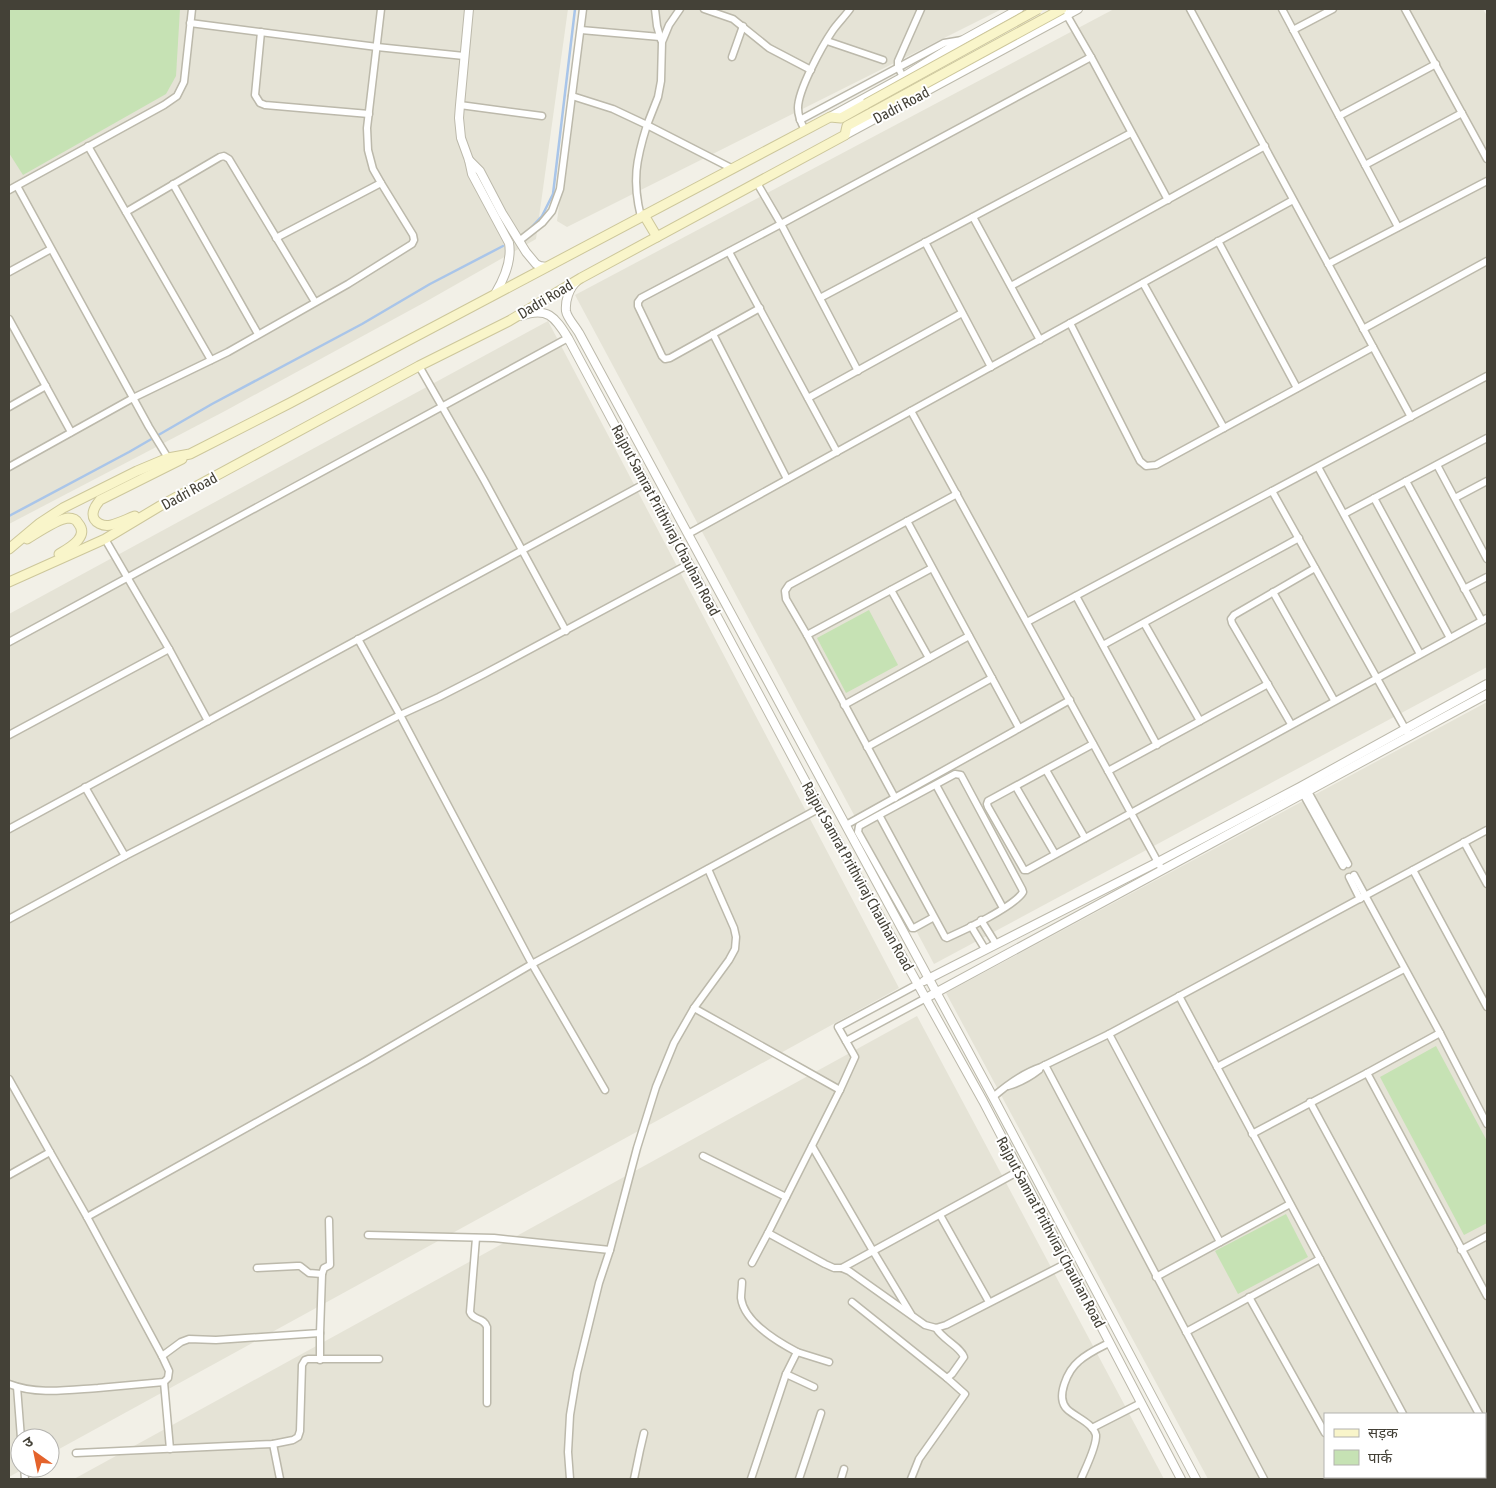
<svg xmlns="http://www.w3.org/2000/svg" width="1496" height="1488" viewBox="0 0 1496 1488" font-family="'Asap Condensed','Noto Sans Devanagari',sans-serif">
	<rect width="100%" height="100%" fill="#f2f0e7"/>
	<!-- residential -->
	<g fill="#e5e3d6" fill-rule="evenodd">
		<path d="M9 9H568L536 239 427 301 225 411 9 524Z"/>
		<path d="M585 9H1002L567 227 557 221Z"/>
		<path d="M1114 9H1483L1487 16V667L934 964 575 295Z"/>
		<path d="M548 321 899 988 50 1454V1438H20V1468H25L9 1477V614Z"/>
		<path d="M1487 702V1479H1208L946 993ZM1325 1414H1485V1477H1325Z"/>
		<path d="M917 1016 1164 1479H74Z"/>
	</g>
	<!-- green -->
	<g fill="#c6e2b4">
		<path d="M9 9H180L176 76 166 94 23 175 9 153Z"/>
		<path d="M869 610 898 665 846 693 817 638Z"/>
		<path d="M1436 1046 1487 1141V1223L1464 1235 1380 1077Z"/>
		<path d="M1286 1214 1308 1257 1238 1294 1215 1251Z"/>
	</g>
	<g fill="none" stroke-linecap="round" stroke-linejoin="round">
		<!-- stream -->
		<g stroke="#a9c5e9" stroke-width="2.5">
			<path d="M529 230 542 216 553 194 575 9"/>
			<path d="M9 516 129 452 212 404 362 324 430 284 503 246"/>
		</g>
		<!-- minor casing -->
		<g stroke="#bcb9ab" stroke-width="9">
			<g id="minor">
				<path d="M655 9 657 26 661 40"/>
				<path d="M680 9 669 25 662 42 661 81 658 97 647 125 733 169"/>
				<path d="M704 9 733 19 769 48 811 70"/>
				<path d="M1190 9 1411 417"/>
				<path d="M1282 9 1398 227"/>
				<path d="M1405 9 1487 159"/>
				<path d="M1065 12 1091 57 1168 200"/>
				<path d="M190 23 377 47 464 56"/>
				<path d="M581 30 660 37"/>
				<path d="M1293 30 1333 9"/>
				<path d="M261 32 255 95 260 103 265 105 369 114"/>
				<path d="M827 41 883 60"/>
				<path d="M732 57 743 26"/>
				<path d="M903 77 898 67V61L921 9"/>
				<path d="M572 96 613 109 647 125C636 160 632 181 641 217"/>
				<path d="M460 105 542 116"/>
				<path d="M1339 116 1436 64"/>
				<path d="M800 120 944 43 962 40"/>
				<path d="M805 130C801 123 798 116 798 108 798 90 822 46 833 30 838 23 845 16 850 9"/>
				<path d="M88 146 211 360"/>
				<path d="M1365 165 1462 113"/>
				<path d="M757 183 781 224 858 371"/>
				<path d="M173 184 258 334"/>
				<path d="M17 186 149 427 168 458"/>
				<path d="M9 190 164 105 177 96 184 82 192 9"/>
				<path d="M126 212 220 157 224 156 229 159 315 302"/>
				<path d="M973 217 1040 340"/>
				<path d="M276 238 381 183"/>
				<path d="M519 241 542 223 552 211 560 189 583 9"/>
				<path d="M1218 241 1297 388"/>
				<path d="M925 242 991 367"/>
				<path d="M729 252 837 452"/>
				<path d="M1328 264 1487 181"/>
				<path d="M9 272 51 249"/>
				<path d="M1143 283 1224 428"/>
				<path d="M1011 286 1265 146"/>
				<path d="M820 298 1131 133"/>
				<path d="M760 308 670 358 665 359 662 356 638 306V302L641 298 781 224 1091 57"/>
				<path d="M9 319 71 432"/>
				<path d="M1070 323 1140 461 1146 466 1156 465 1373 347"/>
				<path d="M1363 329 1487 261"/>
				<path d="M713 334 787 479"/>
				<path d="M419 366 484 480 566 631"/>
				<path d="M808 398 962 313"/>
				<path d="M9 407 46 386"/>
				<path d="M911 411 1160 866"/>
				<path d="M1437 465 1487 559"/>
				<path d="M9 467 133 398 228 352 348 284 412 244 414 240 413 235 381 183 373 169 368 150 367 128 381 9"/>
				<path d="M1318 467 1420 654"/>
				<path d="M1406 481 1482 621"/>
				<path d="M1272 491 1407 732"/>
				<path d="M1374 498 1450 638"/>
				<path d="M1455 498 1487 481"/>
				<path d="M1344 514 1487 438"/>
				<path d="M907 521 1019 728"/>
				<path d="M688 534 1293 200"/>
				<path d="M105 539 169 649 208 721"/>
				<path d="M1464 589 1487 577"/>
				<path d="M891 590 929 658"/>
				<path d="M1273 592 1334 700"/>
				<path d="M1076 596 1157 745"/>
				<path d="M1027 622 1487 376"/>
				<path d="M1144 623 1200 721"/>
				<path d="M807 635 932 568"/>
				<path d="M358 639 400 715 532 964 605 1090"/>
				<path d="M9 642 568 338"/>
				<path d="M1103 645 1299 538"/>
				<path d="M844 705 969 636"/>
				<path d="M1291 724 1232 623 1231 619 1234 615 1315 568"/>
				<path d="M9 735 169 649"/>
				<path d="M1093 744 988 801 987 804 988 807 1024 870H1027L1487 618"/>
				<path d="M867 747 992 678"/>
				<path d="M1046 770 1085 838"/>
				<path d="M1108 771 1268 684"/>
				<path d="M936 785 1003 908"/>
				<path d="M85 787 125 856"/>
				<path d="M1016 787 1055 854"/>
				<path d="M1306 788 1348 864"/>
				<path d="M1301 790 1343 866"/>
				<path d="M895 798 807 635 786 599 785 591 789 585 957 494"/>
				<path d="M879 815 955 774 961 775 1022 889 1023 892C1015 906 963 931 947 938L945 937 879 815 859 826 858 832 912 928H914L934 917"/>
				<path d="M846 825 1070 700"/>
				<path d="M9 829 646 483"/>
				<path d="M1464 842 1487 884"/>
				<path d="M1413 870 1487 1007"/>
				<path d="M1354 875 1440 1033 1487 1124"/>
				<path d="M1349 877 1360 899"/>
				<path d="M9 919 125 856 400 715 439 697 484 674 689 564"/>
				<path d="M981 920 996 944"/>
				<path d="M971 926 985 949"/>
				<path d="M918 984 838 1027 855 1057 840 1090 768 1233 825 1264 834 1268H842L1019 1171"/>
				<path d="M1179 996 1403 1414"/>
				<path d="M694 1008 840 1090"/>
				<path d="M1109 1034 1220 1242"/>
				<path d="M846 1041 926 998"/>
				<path d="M1045 1065 1264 1479"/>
				<path d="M1217 1067 1404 969"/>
				<path d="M1367 1073 1487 1296"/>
				<path d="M9 1079 50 1152 9 1175"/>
				<path d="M1008 1086C1019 1083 1030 1077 1039 1070"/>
				<path d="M993 1097C1008 1084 1023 1073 1041 1067L1109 1034 1487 830"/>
				<path d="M1310 1102 1479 1414"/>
				<path d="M1252 1134 1367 1073 1440 1033"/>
				<path d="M812 1146 873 1251 911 1314"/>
				<path d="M50 1152 87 1217 162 1356"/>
				<path d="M703 1156 786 1197"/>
				<path d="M940 1215 989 1302"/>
				<path d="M87 1217 366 1061 532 964 820 808"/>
				<path d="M368 1235 494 1238 610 1250"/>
				<path d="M476 1238 470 1312C473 1321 484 1317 487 1327V1403"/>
				<path d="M1461 1250 1487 1236"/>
				<path d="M752 1263 768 1233"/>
				<path d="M257 1268 297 1266H300L309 1273 322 1274"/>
				<path d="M842 1268 849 1271 925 1325 936 1328 946 1325 1067 1263"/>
				<path d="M1156 1277 1290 1204"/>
				<path d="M742 1282C742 1287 741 1293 741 1298 744 1322 778 1342 797 1352"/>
				<path d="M1249 1297 1325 1433"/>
				<path d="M852 1302 947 1378 952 1374 964 1357C960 1346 943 1340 936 1328"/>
				<path d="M1186 1332 1320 1259"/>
				<path d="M320 1360V1333"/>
				<path d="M786 1374 814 1387"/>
				<path d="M164 1382 170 1449"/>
				<path d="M9 1384C37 1395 68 1390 98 1388 120 1386 142 1384 164 1382L168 1378 169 1371 162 1356 181 1342 189 1339 216 1340 320 1333 322 1274 324 1268 330 1265 329 1220"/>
				<path d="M17 1387 21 1438"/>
				<path d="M1485 1426 1487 1430"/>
				<path d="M1092 1428 1141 1403"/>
				<path d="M1485 1437 1487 1435"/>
				<path d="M273 1444 280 1479"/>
				<path d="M76 1453 273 1444 293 1440 298 1437 300 1431 302 1365 305 1360 308 1359H379"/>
				<path d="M24 1468 25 1479"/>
				<path d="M1485 1470 1487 1468"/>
				<path d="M1349 1477 1350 1479"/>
				<path d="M1436 1477 1438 1479"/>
				<path d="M570 1479 568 1452 570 1415 577 1373 599 1283 610 1250 637 1148 656 1087 674 1043 694 1008 729 960 735 949 736 937 734 928 708 869"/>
				<path d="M634 1479 640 1450 644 1433"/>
				<path d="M751 1479 786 1374 797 1352 829 1362"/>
				<path d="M799 1479 821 1413"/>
				<path d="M841 1479 844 1469"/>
				<path d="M911 1479 919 1459 965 1394 947 1378"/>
				<path d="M1081 1479C1085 1469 1097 1446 1096 1435 1093 1423 1075 1417 1067 1409 1055 1397 1068 1370 1079 1361 1088 1353 1099 1348 1109 1343"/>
				<path d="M1406 1479 1411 1477"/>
				<path d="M1468 1479 1472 1477"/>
			</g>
		</g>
		<!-- tertiary casing -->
		<g stroke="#bcb9ab" stroke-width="10">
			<g id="tertiary">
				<path d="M469 9 460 105 459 118 461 138 469 160 472 174 509 243C512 260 504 279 495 294"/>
				<path d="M830 117 903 77 963 40 1019 9"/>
				<path d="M845 135 1078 9"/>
				<path d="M469 160 480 171 502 213 526 252 536 264 540 266 546 267"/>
				<path d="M577 281C569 288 565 301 566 311 567 318 575 326 579 333L993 1097 1196 1479"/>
				<path d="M521 316C547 306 555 317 568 338L824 816 983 1101 1181 1479"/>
				<path d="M924 981 1158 862 1300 787 1487 684"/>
				<path d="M926 998 1487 694"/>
			</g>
		</g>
		<!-- secondary casing -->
		<g stroke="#cdc79b" stroke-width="11">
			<g id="secondary">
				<path d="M644 215 657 237"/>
				<path d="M135 516C127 519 119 523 111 525 104 527 93 523 93 514 93 508 97 504 100 500L182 459"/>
				<path d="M27 539C37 533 57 519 68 518 73 518 76 519 78 523 90 537 69 548 59 554"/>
				<path d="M9 549 40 523 63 508 137 471 168 458 190 454 290 403 830 117 841 118 866 104"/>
				<path d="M9 582 105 539 160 506 419 366 509 321 581 278 845 135 847 126 873 112"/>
			</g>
		</g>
		<!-- minor -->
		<use href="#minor" stroke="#fff" stroke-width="6"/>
		<!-- tertiary -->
		<use href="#tertiary" stroke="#fff" stroke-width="8"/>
		<!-- secondary -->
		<use href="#secondary" stroke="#f9f5ca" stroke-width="9"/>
		<!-- secondary-bridge casing -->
		<g stroke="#cdc79b" stroke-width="11" stroke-linecap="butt">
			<g id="secondary-bridge">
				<path d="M866 104 1038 9"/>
				<path d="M873 112 1062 9"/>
			</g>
		</g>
		<!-- secondary-bridge -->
		<use href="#secondary-bridge" stroke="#f9f5ca" stroke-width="9"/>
	</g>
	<g text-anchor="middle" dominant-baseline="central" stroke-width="4" stroke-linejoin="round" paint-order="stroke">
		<!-- street labels -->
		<g font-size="15" fill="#444137" stroke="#fff">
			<text transform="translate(901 105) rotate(-28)">Dadri Road</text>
			<text transform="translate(545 299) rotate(-31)">Dadri Road</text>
			<text transform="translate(189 491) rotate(-29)">Dadri Road</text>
			<text transform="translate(666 520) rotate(62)">Rajput Samrat Prithviraj Chauhan Road</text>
			<text transform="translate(858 876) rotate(61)">Rajput Samrat Prithviraj Chauhan Road</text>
			<text transform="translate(1051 1232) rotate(62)">Rajput Samrat Prithviraj Chauhan Road</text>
		</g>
	</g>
	<!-- border -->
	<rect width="1496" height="1488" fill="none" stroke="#444137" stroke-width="20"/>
	<!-- legend -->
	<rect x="1324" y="1413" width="162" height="65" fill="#ffffff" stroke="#b4b3af"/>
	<rect x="1334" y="1429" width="25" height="8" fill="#f9f5ca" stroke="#b4b3af"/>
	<text x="1368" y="1438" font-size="15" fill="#444137">सड़क</text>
	<rect x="1334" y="1450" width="25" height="15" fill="#c6e2b4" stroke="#b4b3af"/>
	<text x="1368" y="1463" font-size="15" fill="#444137">पार्क</text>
	<!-- north arrow -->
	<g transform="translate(35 1453) rotate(327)"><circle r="24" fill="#ffffff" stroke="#b4b3af"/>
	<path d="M0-4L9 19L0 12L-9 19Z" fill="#e4632c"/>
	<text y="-8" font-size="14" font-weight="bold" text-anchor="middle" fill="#444137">उ</text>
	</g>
</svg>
